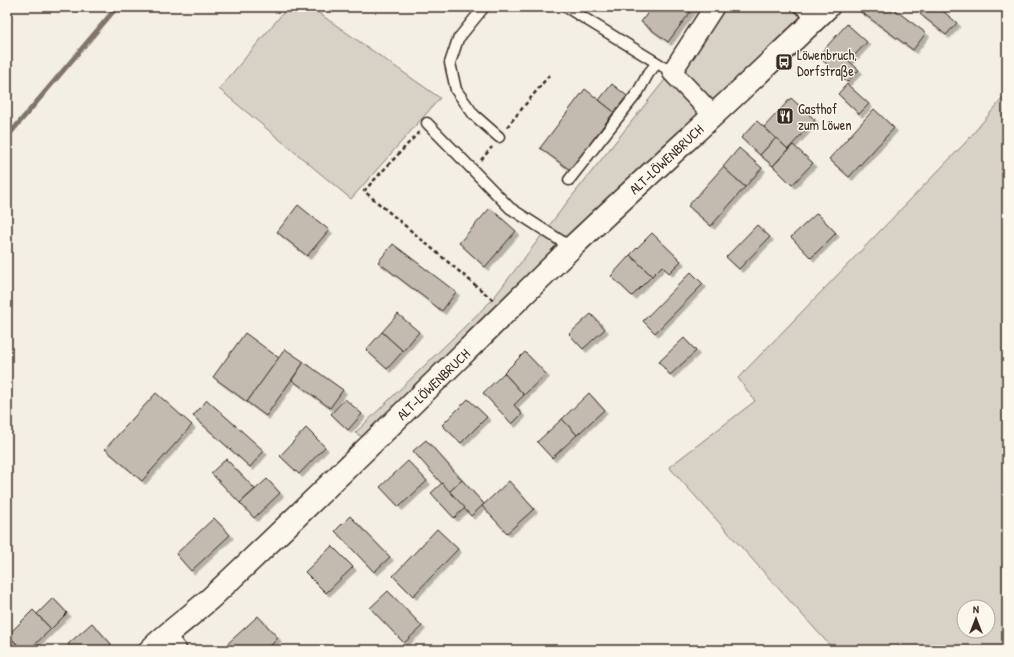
<svg xmlns="http://www.w3.org/2000/svg" width="1014" height="657" viewBox="0 0 1014 657" font-family="'Patrick Hand',sans-serif">
	<defs>
		<filter id="shadow"><feDropShadow dx="3.5" dy="3.5" stdDeviation="0" flood-color="#0004"/></filter>
	</defs>
	<rect width="100%" height="100%" fill="#f3efe4"/>
	<filter id="ink" filterUnits="userSpaceOnUse"><feTurbulence type="fractalNoise" baseFrequency=".025" numOctaves="2"/><feDisplacementMap in="SourceGraphic" scale="8" xChannelSelector="R" yChannelSelector="G"/><feConvolveMatrix kernelMatrix="1 2 1 2 8 2 1 2 1" color-interpolation-filters="sRGB"/></filter>
	<g filter="url(#ink)">
		<!-- green -->
		<g fill="#d8d1c6" stroke="#8a7e72" fill-rule="evenodd">
			<path d="M288 7H310L440 98 351 199 219 89Z"/>
			<path d="M723 7H811L588 220 367 439 355 433 492 300 565 205Z"/>
			<path d="M1007 93V650H834L669 467 755 401 738 378 966 142ZM964 607H988V631H964Z"/>
		</g>
		<g fill="none" stroke-linecap="round" stroke-linejoin="round">
			<!-- stream -->
			<path stroke="#817468" stroke-width="5" d="M7 137 117 7"/>
		</g>
		<!-- building -->
		<g fill="#c3bbb0" stroke="#3b2a1e" filter="url(#shadow)">
			<path d="M652 7H694L668 42 641 22Z"/>
			<path d="M859 7H891L926 33 913 50 857 9Z"/>
			<path d="M926 7H938L957 23 946 35 920 14Z"/>
			<path d="M847 24 867 42 849 61 859 70 847 82 818 56Z"/>
			<path d="M612 84 627 96 614 112 599 100Z"/>
			<path d="M847 84 869 104 859 114 838 94Z"/>
			<path d="M585 89 614 112 570 170 540 148Z"/>
			<path d="M791 98 815 120 788 149 764 127Z"/>
			<path d="M874 109 894 128 849 177 829 159Z"/>
			<path d="M757 121 776 138 760 155 741 138Z"/>
			<path d="M776 138 788 149 773 166 760 155Z"/>
			<path d="M793 145 813 163 792 185 773 166Z"/>
			<path d="M739 148 762 168 745 187 723 167Z"/>
			<path d="M723 167 745 187 711 226 688 206Z"/>
			<path d="M298 205 329 230 307 256 277 232Z"/>
			<path d="M490 208 516 231 485 267 459 243Z"/>
			<path d="M817 213 836 233 811 258 791 237Z"/>
			<path d="M757 225 770 237 739 269 726 257Z"/>
			<path d="M652 233 681 261 669 273 662 266 652 276 630 255Z"/>
			<path d="M393 244 456 292 442 311 378 262Z"/>
			<path d="M630 255 652 276 632 296 611 276Z"/>
			<path d="M691 272 703 284 655 333 643 321Z"/>
			<path d="M398 314 419 332 403 351 382 332Z"/>
			<path d="M591 314 605 329 583 349 569 334Z"/>
			<path d="M382 332 403 351 387 369 366 350Z"/>
			<path d="M245 333 279 358 247 402 213 377Z"/>
			<path d="M684 338 696 351 670 375 659 362Z"/>
			<path d="M285 349 304 362 266 416 247 402Z"/>
			<path d="M525 352 546 374 524 395 504 373Z"/>
			<path d="M304 362 343 390 330 408 292 380Z"/>
			<path d="M504 373 524 395 514 405 522 414 512 424 483 393Z"/>
			<path d="M156 393 192 425 142 481 105 449Z"/>
			<path d="M589 393 604 410 577 435 562 419Z"/>
			<path d="M345 399 362 414 348 430 331 414Z"/>
			<path d="M468 399 487 417 461 443 442 425Z"/>
			<path d="M207 400 264 451 250 467 193 416Z"/>
			<path d="M562 419 577 435 552 458 537 442Z"/>
			<path d="M306 428 325 447 299 474 280 456Z"/>
			<path d="M426 440 462 480 449 492 413 451Z"/>
			<path d="M226 459 255 489 240 503 211 473Z"/>
			<path d="M408 461 427 481 399 507 380 487Z"/>
			<path d="M267 479 280 493 254 518 240 503Z"/>
			<path d="M462 480 484 504 471 516 449 492Z"/>
			<path d="M509 481 534 509 507 533 482 506Z"/>
			<path d="M442 483 465 508 454 518 431 493Z"/>
			<path d="M350 516 390 557 374 572 335 531Z"/>
			<path d="M214 518 230 535 191 571 176 554Z"/>
			<path d="M437 529 458 549 413 596 393 576Z"/>
			<path d="M332 546 353 567 326 593 305 572Z"/>
			<path d="M388 591 422 626 404 643 370 608Z"/>
			<path d="M53 598 67 613 51 629 37 614Z"/>
			<path d="M33 610 51 629 29 650H23L8 635Z"/>
			<path d="M258 616 278 638 266 650H228L225 646Z"/>
			<path d="M92 623 111 644 105 650H73L68 644Z"/>
			<path d="M7 634 21 649 20 650H7Z"/>
		</g>
		<g fill="none" stroke-linecap="round" stroke-linejoin="round">
			<!-- lane casing -->
			<g stroke="#3b2a1e" stroke-width="13">
				<g id="lane">
					<path d="M484 7 458 39 450 63 456 90 474 115 499 137"/>
					<path d="M566 7 672 72"/>
					<path d="M799 7 814 21"/>
					<path d="M427 123 510 208 572 248"/>
					<path d="M569 180 638 92 648 74 657 63"/>
					<path d="M169 633 182 650"/>
				</g>
			</g>
			<!-- street casing -->
			<g stroke="#3b2a1e" stroke-width="22">
				<path id="street" d="M713 115 672 72 714 7"/>
			</g>
			<!-- secondary casing -->
			<g stroke="#3b2a1e" stroke-width="25">
				<path id="secondary" d="M150 650C170 630 194 614 214 595 335 482 452 364 571 248 656 167 744 89 828 7"/>
			</g>
			<!-- path -->
			<g stroke="#3b2a1e" stroke-width="2.5" stroke-dasharray="4 3" stroke-linecap="butt">
				<path d="M507 127 551 73"/>
				<path d="M419 132 364 191 493 300"/>
				<path d="M481 160 492 147"/>
			</g>
			<!-- lane -->
			<use href="#lane" stroke="#fbf7ec" stroke-width="10"/>
			<!-- street -->
			<use href="#street" stroke="#fbf7ec" stroke-width="19"/>
			<!-- secondary -->
			<use href="#secondary" stroke="#fbf7ec" stroke-width="22"/>
		</g>
	</g>
	<!-- icons -->
	<defs>
		<g id="bus-square" transform="scale(0.9)"><rect x="-9" y="-9" width="18" height="18" rx="4" fill="#3b2a1e" stroke="#fbf7ec"/><path d="M-5-6H5V4H4V6H2V4H-2V6H-4V4H-5ZM-3.5-4V0h7V-4ZM-3.5 1.2v1.5H-2V1.2ZM2 1.2v1.5H3.5V1.2Z" fill="#fff"/></g>
		<g id="restaurant-square" transform="scale(0.9)"><rect x="-9" y="-9" width="18" height="18" rx="4" fill="#3b2a1e" stroke="#fbf7ec"/><path d="M-5-6h1v4h1v-4h1v4h1v-4h1v5L-1.5 .5V6h-2V.5L-5-1ZM5-6V6H3V1.5H1.5Q1.5-4 5-6Z" fill="#fff"/></g>
	</defs>
	<g fill-rule="evenodd">
		<use href="#bus-square" x="784" y="62"/>
		<use href="#restaurant-square" x="785" y="116"/>
	</g>
	<g text-anchor="middle" dominant-baseline="central" stroke-width="3" stroke-linejoin="round" paint-order="stroke">
		<!-- poi labels -->
		<g font-size="14" fill="#3b2a1e" stroke="#fbf7ec" text-anchor="start">
			<text x="797" y="54">Löwenbruch,<tspan x="797" dy="16">Dorfstraße</tspan></text>
			<text x="798" y="108">Gasthof<tspan x="798" dy="16">zum Löwen</tspan></text>
		</g>
		<!-- street labels -->
		<g font-size="14" fill="#3b2a1e" stroke="#fbf7ec">
			<text transform="translate(666 159) rotate(-43)">ALT-LÖWENBRUCH</text>
			<text transform="translate(433 384) rotate(-44)">ALT-LÖWENBRUCH</text>
		</g>
	</g>
	<!-- margin -->
	<rect width="1014" height="657" fill="none" stroke="#fbf7ec" stroke-width="24"/>
	<rect x="12" y="12" width="990" height="633" fill="none" stroke="#3b2a1e" stroke-width="1.5" filter="url(#ink)"/>
	<!-- north arrow -->
	<g transform="translate(976 619)"><circle r="19" fill="#fbf7ec" stroke="#aea59a"/>
	<path d="M0-3L7 15L0 10L-7 15Z" fill="#3b2a1e"/>
	<text y="-6" font-size="11" font-weight="bold" text-anchor="middle" fill="#3b2a1e">N</text>
	</g>
</svg>
